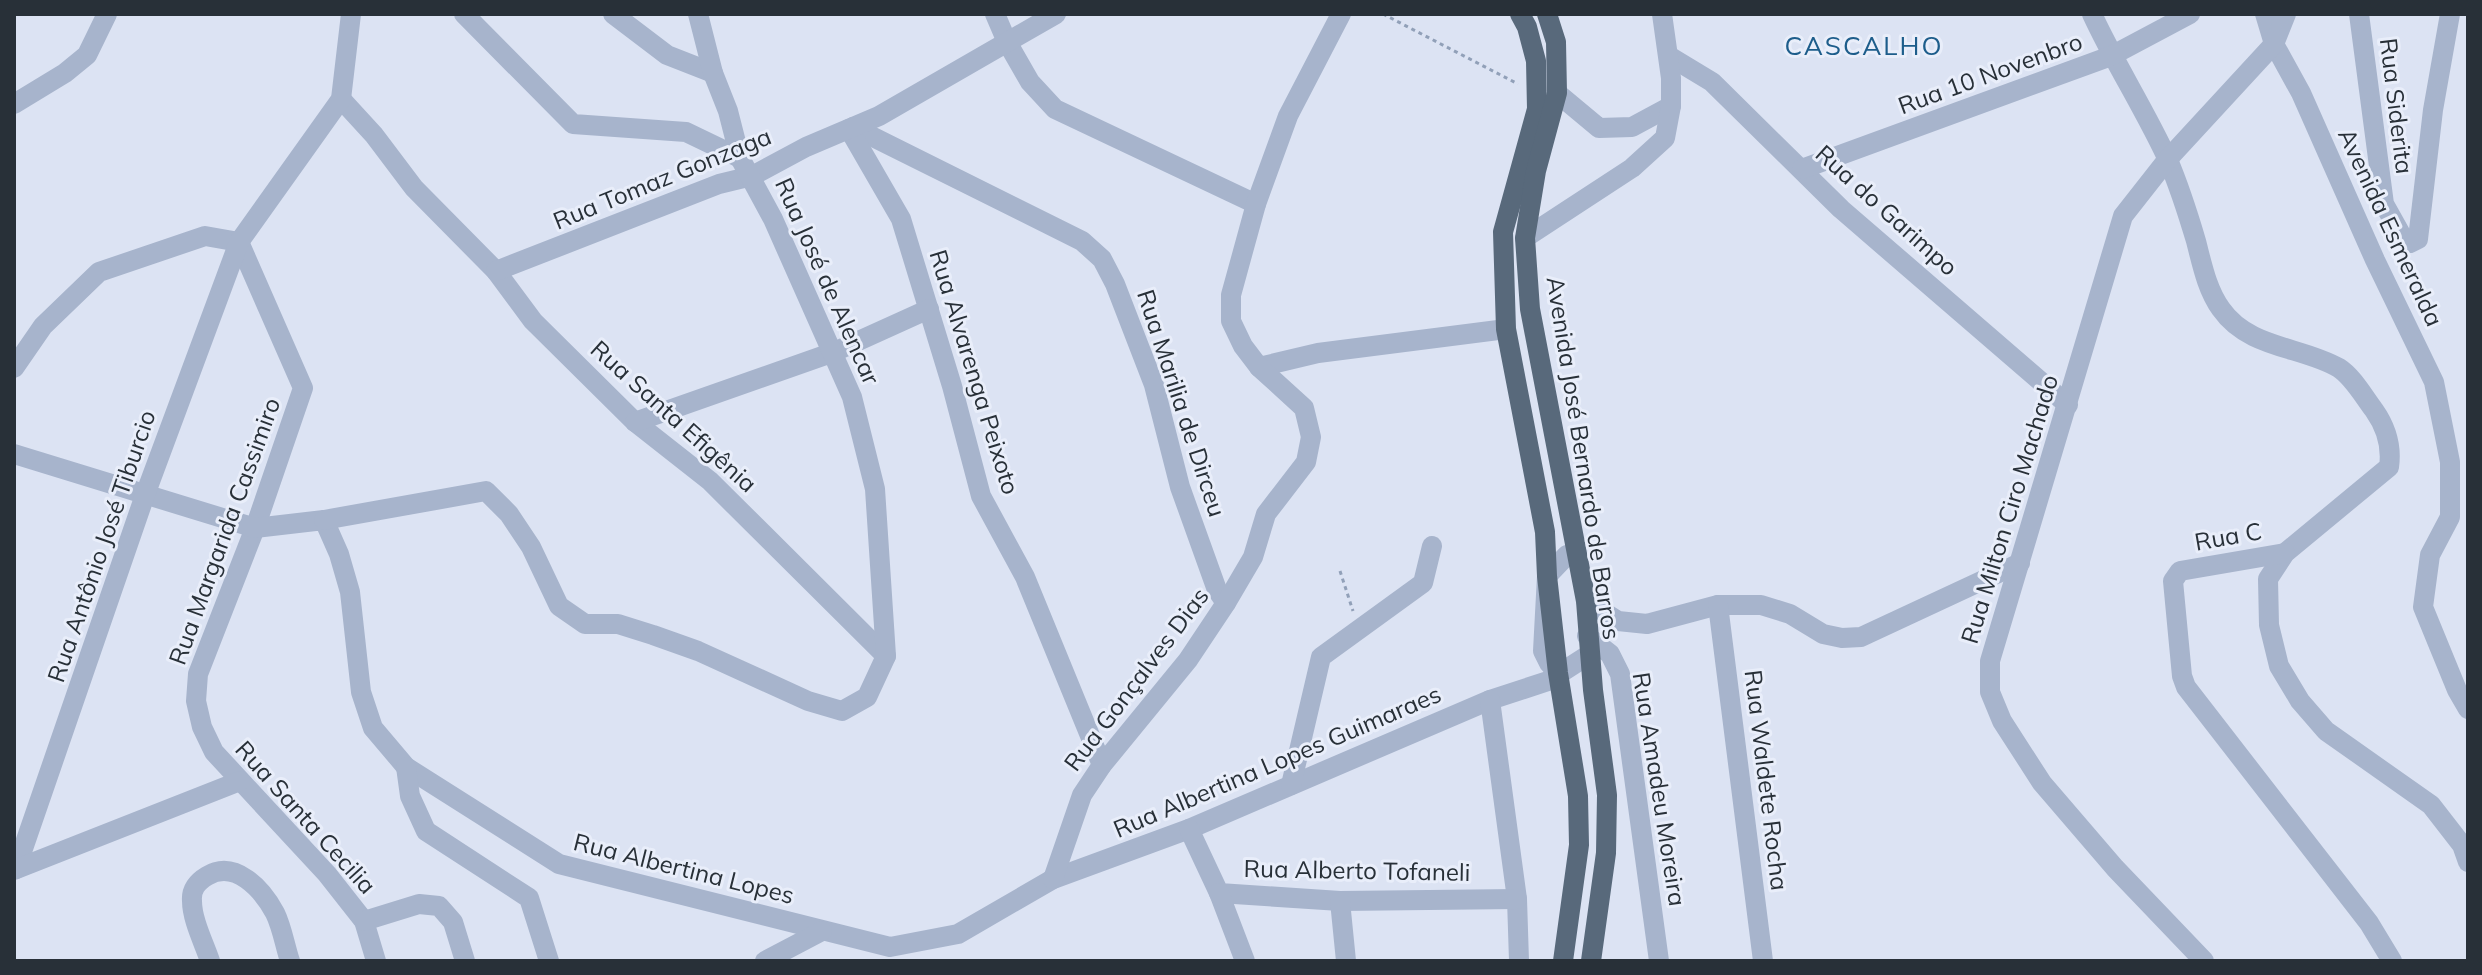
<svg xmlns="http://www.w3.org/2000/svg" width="2482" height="975" viewBox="0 0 2482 975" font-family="Mulish,sans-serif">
	<rect width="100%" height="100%" fill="#dce3f3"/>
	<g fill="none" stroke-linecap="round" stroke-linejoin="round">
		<!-- path -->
		<g stroke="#91a0b8" stroke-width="3" stroke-dasharray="4 4" stroke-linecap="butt">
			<path d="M1383 14 1518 84"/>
			<path d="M1340 571 1353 611"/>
		</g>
		<!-- minor -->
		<g stroke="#a7b4cc" stroke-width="20">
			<path d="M464 14 573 124 686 132 740 158"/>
			<path d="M613 14 667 55 713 73"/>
			<path d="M995 14 1007 42 1030 82 1055 109 1256 204"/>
			<path d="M2092 14C2115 64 2145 110 2168 160 2179 186 2188 214 2196 241 2202 264 2207 290 2221 309 2249 349 2301 346 2339 368 2353 377 2364 397 2374 410 2386 427 2392 446 2389 467L2285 553 2268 579 2269 625 2279 666 2300 701 2326 731 2431 805 2462 845 2468 862"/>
			<path d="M2265 14 2274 44 2301 93 2375 260 2434 382 2450 462V517L2430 555 2423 607 2457 690 2468 709"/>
			<path d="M2359 14 2384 204 2403 238 2410 243 2418 239 2433 110 2450 14"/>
			<path d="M1669 56 1712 82 1841 209 2068 405"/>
			<path d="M1557 93 1599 128 1632 127 1671 106"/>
			<path d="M341 99 374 135 414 188 496 271 533 321 635 422 710 481 886 656"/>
			<path d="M14 104 65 73 87 55 107 14"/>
			<path d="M853 127 1082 241 1102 259 1115 284 1154 385 1180 487 1217 590 1226 603"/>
			<path d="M849 129 901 219 952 386 981 496 1025 577 1102 765"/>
			<path d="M1802 169 2111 56 2190 14"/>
			<path d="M1525 238 1632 168 1665 138 1671 106V78L1662 14"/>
			<path d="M239 242 303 388 255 528 198 674 196 701 202 727 214 752 327 874 364 921 376 961"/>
			<path d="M496 271 719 184 752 176 806 147 879 116 1056 14"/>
			<path d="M1259 367 1318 353 1506 329"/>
			<path d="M14 368 43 326 99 272 205 236 239 242"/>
			<path d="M635 422 834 352 929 309"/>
			<path d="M14 454 255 528 324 520 339 554 350 592 361 692 373 728 406 767 559 864 890 947 958 934 1053 879 1189 829 1490 700 1548 681 1590 654"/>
			<path d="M324 520 486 491 509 514 531 547 559 606 585 624H618L653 635 698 651 808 701 842 711 867 697 886 656 875 489 852 397 773 219 740 158 728 111 713 73 698 14"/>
			<path d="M2285 553 2180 571 2173 581 2182 676 2186 687 2369 923 2392 961"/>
			<path d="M1586 601 1618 621 1647 624 1718 605H1761L1790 614 1823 634 1842 638 1861 637 2020 563"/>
			<path d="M1718 605 1763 961"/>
			<path d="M1587 636 1610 654 1620 674 1659 961"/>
			<path d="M1558 673 1549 663 1543 651 1547 576 1567 555 1576 552"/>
			<path d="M1490 700 1517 899 1519 961"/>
			<path d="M406 767 410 796 426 831 529 898 549 961"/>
			<path d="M1291 785 1321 657 1423 583 1432 546"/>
			<path d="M1189 829 1219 893 1340 901 1517 899"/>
			<path d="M16 869 145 495 239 242 341 99 351 14"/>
			<path d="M14 870 240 781"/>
			<path d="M1053 879 1082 795 1102 765 1188 660 1226 603 1253 557 1266 514 1306 462 1311 437 1304 408 1259 367 1243 346 1231 321V295L1256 204 1288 116 1341 14"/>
			<path d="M1219 893 1245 961"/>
			<path d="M1340 901 1346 961"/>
			<path d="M364 921 419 904 439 906 453 922 465 961"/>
			<path d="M210 961C204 943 192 920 192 901 191 889 197 882 207 876 235 859 262 889 275 913 282 927 285 946 290 961"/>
			<path d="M765 961 822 931"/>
			<path d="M2204 961 2115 868 2042 783 2002 721 1990 692V661L2123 216 2167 160 2274 44 2286 14"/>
		</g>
		<!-- major -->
		<g stroke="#58697b" stroke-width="20">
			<path d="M1520 14 1527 27 1536 61 1537 109 1503 232 1506 329 1545 532 1547 576 1558 673 1578 796 1579 845 1563 961"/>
			<path d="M1547 14 1556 42 1557 93 1536 171 1525 238 1530 309 1586 601 1593 690 1607 795 1606 853 1591 961"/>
		</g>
	</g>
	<g text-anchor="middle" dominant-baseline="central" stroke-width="6" stroke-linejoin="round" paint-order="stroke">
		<!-- street labels -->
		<g font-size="24" fill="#283038" stroke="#e9eefa">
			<text transform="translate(1990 73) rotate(-20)">Rua 10 Novenbro</text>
			<text transform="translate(2397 106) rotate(83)">Rua Siderita</text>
			<text transform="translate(662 178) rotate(-22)">Rua Tomaz Gonzaga</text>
			<text transform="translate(1887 210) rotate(42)">Rua do Garimpo</text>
			<text transform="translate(2391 227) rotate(65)">Avenida Esmeralda</text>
			<text transform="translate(828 281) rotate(66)">Rua José de Alencar</text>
			<text transform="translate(975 372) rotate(73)">Rua Alvarenga Peixoto</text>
			<text transform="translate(1182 403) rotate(72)">Rua Marilia de Dirceu</text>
			<text transform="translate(674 416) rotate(42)">Rua Santa Efigênia</text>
			<text transform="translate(1584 458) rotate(81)">Avenida José Bernardo de Barros</text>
			<text transform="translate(2009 509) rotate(-73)">Rua Milton Ciro Machado</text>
			<text transform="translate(224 531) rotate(-70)">Rua Margarida Cassimiro</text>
			<text transform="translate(2228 536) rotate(-10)">Rua C</text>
			<text transform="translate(101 546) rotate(-71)">Rua Antônio José Tiburcio</text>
			<text transform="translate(1136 679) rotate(-53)">Rua Gonçalves Dias</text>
			<text transform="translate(1277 761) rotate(-23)">Rua Albertina Lopes Guimaraes</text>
			<text transform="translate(1767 780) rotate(83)">Rua Waldete Rocha</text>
			<text transform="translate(1660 789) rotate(81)">Rua Amadeu Moreira</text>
			<text transform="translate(306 817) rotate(48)">Rua Santa Cecilia</text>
			<text transform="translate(684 868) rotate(14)">Rua Albertina Lopes</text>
			<text transform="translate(1357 870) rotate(1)">Rua Alberto Tofaneli</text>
		</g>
		<!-- neighbourhood labels -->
		<g font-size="26" letter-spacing="2" fill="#1d5d8b" stroke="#e9eefa">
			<text x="1864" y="45">CASCALHO</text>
		</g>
	</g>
	<!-- border -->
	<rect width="2482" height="975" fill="none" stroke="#283038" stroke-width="32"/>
</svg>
